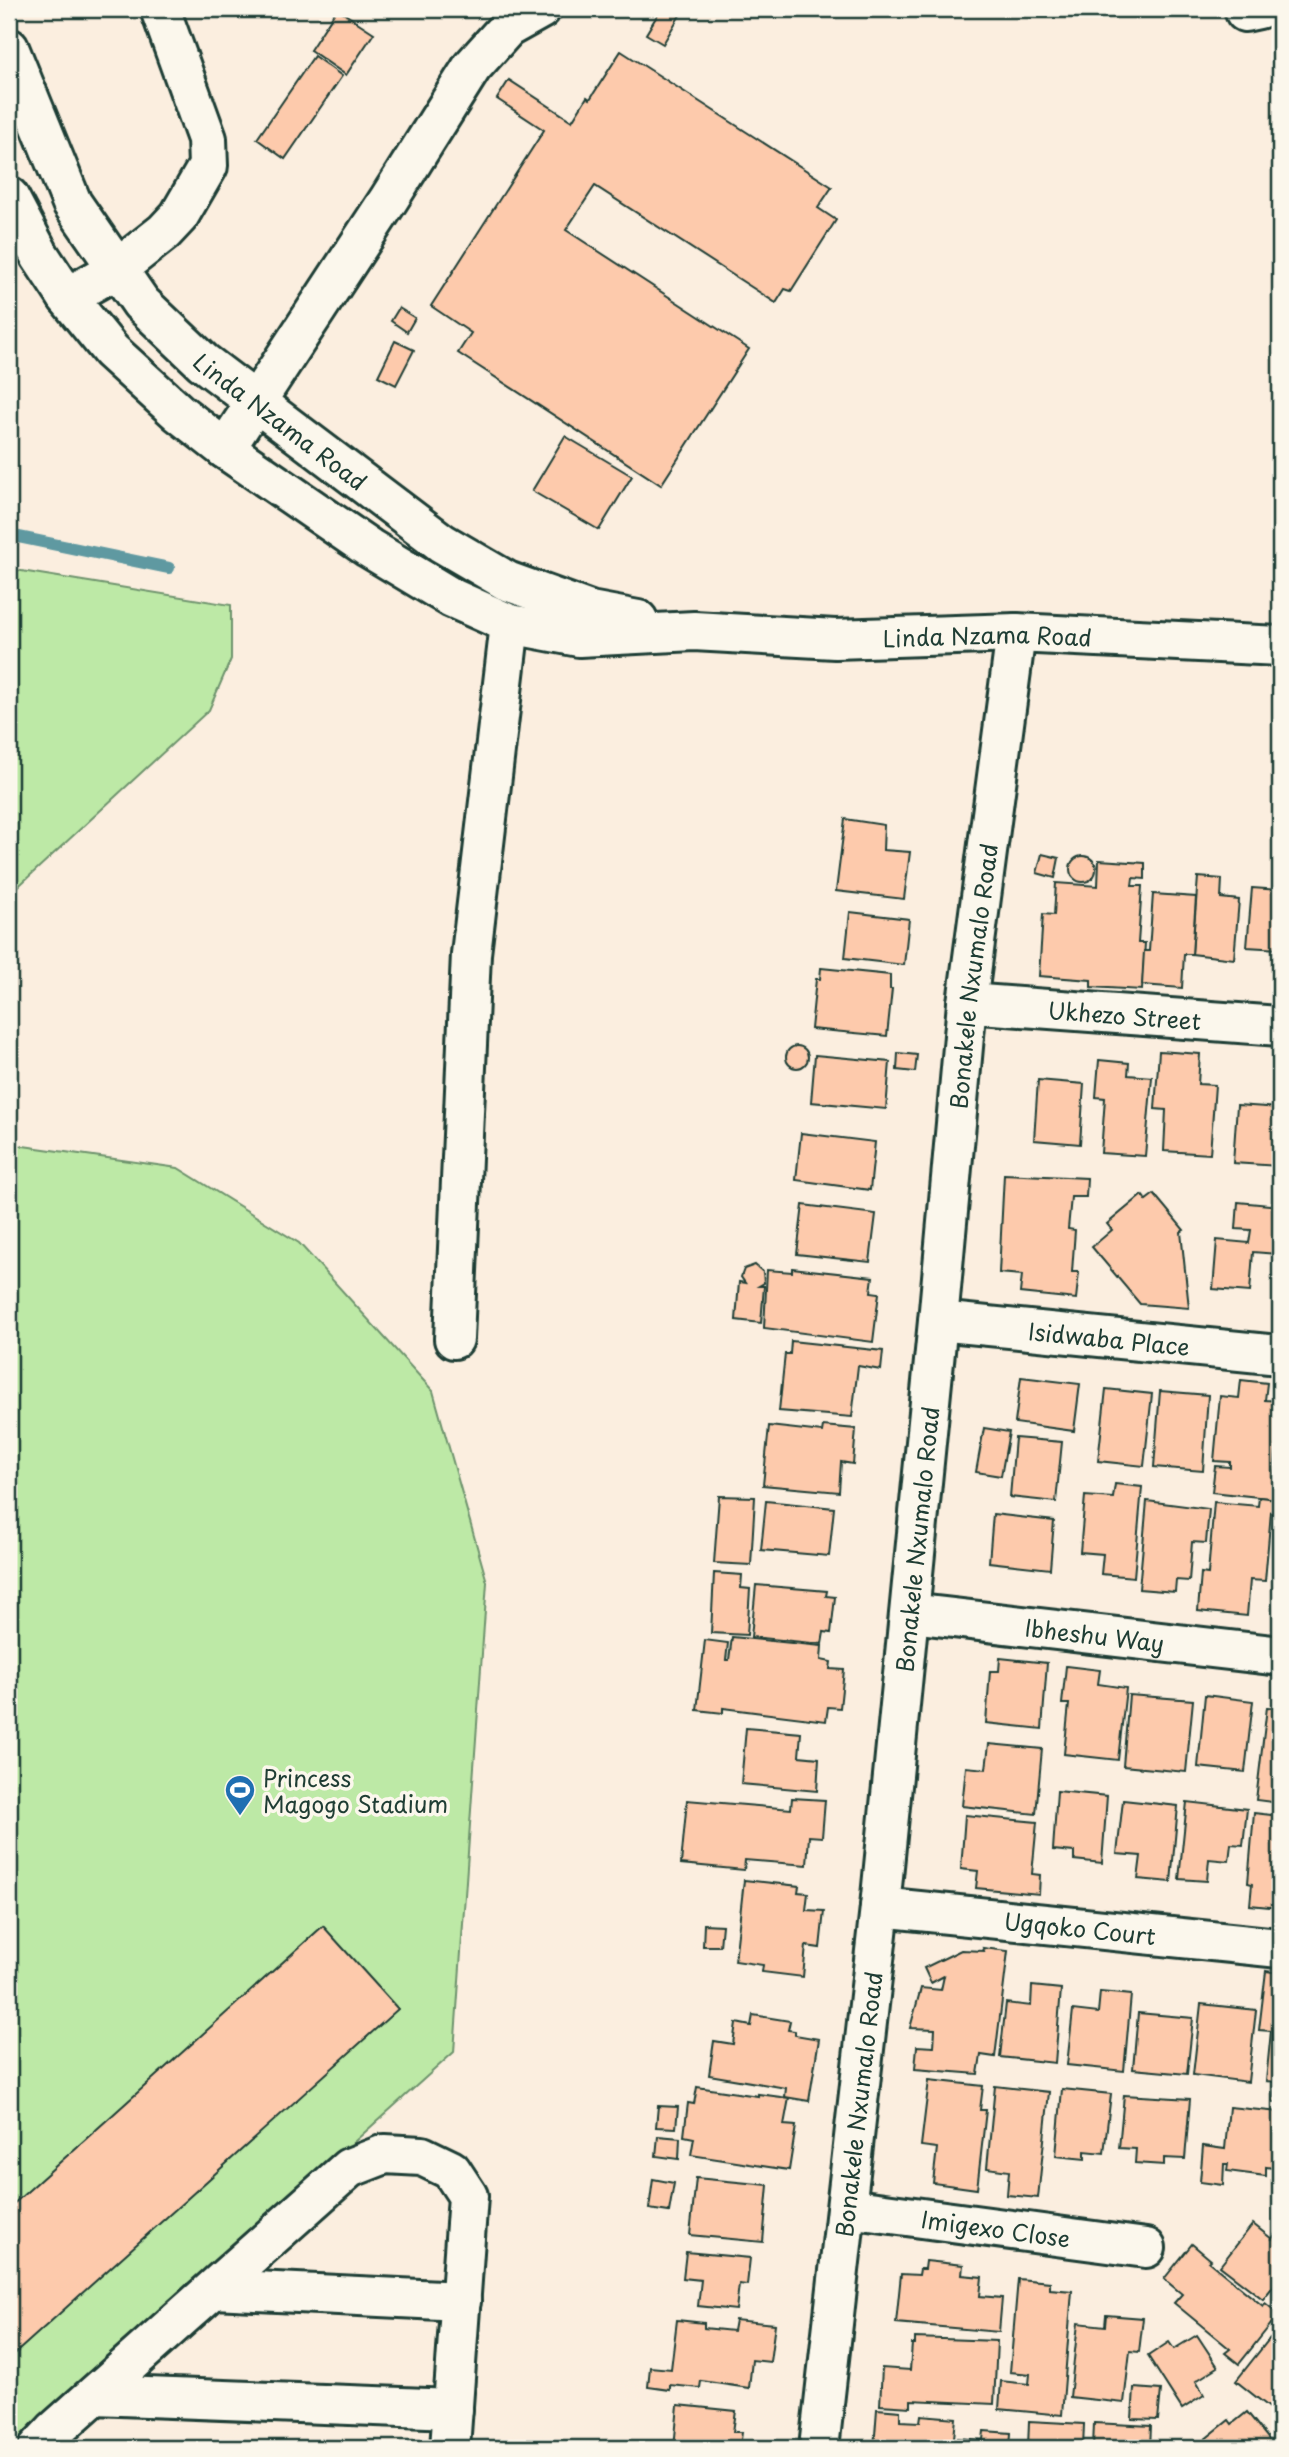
<svg xmlns="http://www.w3.org/2000/svg" width="1289" height="2457" viewBox="0 0 1289 2457" font-family="'Playpen Sans',sans-serif">
	<rect width="100%" height="100%" fill="#fbeedf"/>
	<filter id="ink" filterUnits="userSpaceOnUse"><feTurbulence type="fractalNoise" baseFrequency=".0143" numOctaves="2"/><feDisplacementMap in="SourceGraphic" scale="14" xChannelSelector="R" yChannelSelector="G"/><feConvolveMatrix kernelMatrix="1 2 1 2 8 2 1 2 1" color-interpolation-filters="sRGB"/></filter>
	<g filter="url(#ink)">
		<!-- green -->
		<g fill="#bde9a6" stroke="#6e936d" stroke-width="2">
			<path d="M9 569 231 605V659L209 710 9 895Z"/>
			<path d="M9 1144 178 1168 299 1243 433 1391 487 1582 454 2052 14 2448H9Z"/>
		</g>
		<g fill="none" stroke-linecap="round" stroke-linejoin="round">
			<!-- stream -->
			<path stroke="#5f99a1" stroke-width="12" d="M9 535 169 568"/>
		</g>
		<!-- building -->
		<g fill="#fdcaac" stroke="#1f3d34" stroke-width="2">
			<path d="M337 9 374 33 346 75 310 50Z"/>
			<path d="M661 9 683 10 663 44 646 34Z"/>
			<path d="M621 51 832 187 818 208 836 220 791 291 785 289 776 303 595 186 566 230 749 349 661 485 458 353 471 333 431 306 544 130 497 99 509 80 572 121 587 97 590 99Z"/>
			<path d="M314 56 342 76 285 159 257 139Z"/>
			<path d="M399 308 415 318 407 332 391 321Z"/>
			<path d="M395 341 414 350 396 385 378 376Z"/>
			<path d="M565 436 632 476 599 530 532 491Z"/>
			<path d="M845 819 884 825 883 850 910 852 904 899 836 891Z"/>
			<path d="M1042 854 1059 858 1055 878 1037 873Z"/>
			<circle cx="1083" cy="869" r="13"/>
			<path d="M1099 860 1145 863V879L1133 878 1132 886H1142L1138 943H1145L1142 990 1091 987V980L1039 976 1043 914 1054 915 1056 883 1098 886Z"/>
			<path d="M1198 877 1222 879 1221 898 1239 900 1234 959 1192 954Z"/>
			<path d="M1252 888 1280 890V949L1247 947Z"/>
			<path d="M1153 894 1196 897 1192 954H1184L1182 988 1142 985 1144 951H1149Z"/>
			<path d="M850 912 909 919 904 965 845 958Z"/>
			<path d="M821 968 890 975V989H892L887 1036 811 1029 816 979H820Z"/>
			<circle cx="797" cy="1057" r="11"/>
			<path d="M1159 1051 1200 1054 1198 1084 1215 1085 1210 1154 1164 1151 1166 1110 1155 1109Z"/>
			<path d="M898 1053 917 1055 915 1072 897 1070Z"/>
			<path d="M815 1055 890 1062 886 1109 811 1102Z"/>
			<path d="M1099 1060 1129 1063 1128 1075 1152 1077 1145 1156 1101 1153 1105 1098 1096 1097Z"/>
			<path d="M1038 1080 1084 1084 1080 1144 1034 1140Z"/>
			<path d="M1237 1105 1280 1108 1279 1166 1233 1163Z"/>
			<path d="M801 1133 875 1142 870 1190 796 1180Z"/>
			<path d="M1004 1174 1087 1178 1086 1197H1071L1068 1229 1075 1230 1072 1272H1079L1076 1299 1020 1293 1022 1275 999 1273Z"/>
			<path d="M1154 1194 1184 1230 1181 1232 1189 1308 1140 1304 1092 1247 1112 1230 1107 1224 1142 1195 1146 1200Z"/>
			<path d="M1238 1202 1280 1206V1258L1276 1257 1277 1254 1253 1252 1250 1292 1213 1289 1217 1240 1249 1243 1251 1230 1236 1229Z"/>
			<path d="M803 1205 876 1214 870 1262 797 1254Z"/>
			<path d="M755 1265 763 1272 764 1283 759 1286H764L761 1323 736 1320 739 1282 745 1283 741 1277 744 1269Z"/>
			<path d="M792 1268 873 1277 871 1292 879 1293 873 1342 764 1328 767 1270 792 1272Z"/>
			<path d="M791 1341 883 1351 881 1370 858 1366 852 1417 779 1411 785 1354H790Z"/>
			<path d="M1021 1377 1080 1384 1074 1431 1015 1423Z"/>
			<path d="M1241 1380 1267 1383 1265 1400 1280 1401 1274 1474 1280 1475 1277 1499 1212 1492 1215 1466 1230 1467V1462L1214 1461 1220 1396 1239 1398Z"/>
			<path d="M1106 1389 1152 1394 1144 1466 1098 1461Z"/>
			<path d="M1160 1391 1208 1395 1203 1471 1154 1467Z"/>
			<path d="M769 1426 822 1432 823 1426 856 1429 853 1464 841 1462 839 1492 763 1485Z"/>
			<path d="M984 1428 1009 1432 1001 1476 976 1472Z"/>
			<path d="M1015 1438 1062 1442 1056 1502 1010 1497Z"/>
			<path d="M1115 1484 1142 1487 1134 1577 1101 1574 1103 1554 1080 1552 1085 1496 1113 1498Z"/>
			<path d="M719 1496 755 1497 751 1565 714 1563Z"/>
			<path d="M1259 1497 1277 1499V1513L1271 1512 1265 1581 1250 1580 1247 1616 1198 1611 1201 1573 1208 1574 1214 1502 1258 1506Z"/>
			<path d="M766 1501 834 1508 829 1556 761 1550Z"/>
			<path d="M1147 1501 1209 1509 1206 1543 1192 1542 1189 1581 1176 1580 1175 1592 1139 1589Z"/>
			<path d="M1278 1502H1280V1554L1275 1553Z"/>
			<path d="M993 1514 1054 1521 1050 1569 989 1562Z"/>
			<path d="M714 1573 742 1575 741 1588 750 1589 747 1635 711 1633Z"/>
			<path d="M756 1585 827 1591 826 1596 835 1597 831 1633 824 1632 822 1644 751 1637Z"/>
			<path d="M732 1637 822 1646 821 1660 831 1662 830 1669 844 1670 840 1708 828 1707 826 1721 723 1708V1713L697 1710 705 1640 728 1643 726 1660H729Z"/>
			<path d="M1000 1658 1047 1663 1042 1729 986 1723 990 1671H999Z"/>
			<path d="M1066 1666 1100 1670 1098 1684 1126 1688 1118 1760 1064 1754 1069 1704H1062Z"/>
			<path d="M1129 1695 1193 1700 1186 1772 1123 1766Z"/>
			<path d="M1205 1695 1253 1701 1245 1772 1198 1767Z"/>
			<path d="M1267 1707 1280 1708V1803L1256 1800Z"/>
			<path d="M746 1728 801 1733 799 1756 819 1758 817 1791 741 1784Z"/>
			<path d="M989 1744 1042 1749 1036 1814 962 1806 966 1767 986 1769Z"/>
			<path d="M1057 1791 1107 1796 1102 1863 1074 1860V1852L1053 1850Z"/>
			<path d="M792 1798 825 1800 822 1837 809 1836 807 1865 745 1860 744 1870 681 1864 687 1800 791 1809Z"/>
			<path d="M1123 1800 1178 1806 1171 1882 1138 1879 1141 1856 1117 1854Z"/>
			<path d="M1187 1802 1247 1809 1243 1845 1231 1844 1229 1861 1209 1859 1207 1881 1179 1879Z"/>
			<path d="M1254 1813 1280 1816V1908L1250 1905 1252 1884 1248 1883Z"/>
			<path d="M965 1815 1037 1822 1032 1874 1040 1875 1039 1894 976 1888 978 1871 961 1869Z"/>
			<path d="M744 1880 799 1886 798 1892 808 1893 806 1910 824 1911 820 1948 806 1946 803 1977 762 1972 763 1965 735 1961Z"/>
			<path d="M704 1924 722 1925 720 1946H703Z"/>
			<path d="M323 1926 398 2009 9 2359V2208Z"/>
			<path d="M983 1948 1008 1951 995 2057 981 2055 978 2074 915 2069 917 2046 934 2047 935 2029 910 2028 921 1988 941 1990 944 1976 931 1983 924 1968 961 1950 984 1951Z"/>
			<path d="M1266 1971 1280 1973V2102H1273L1275 2082 1266 2081 1271 2031 1259 2030Z"/>
			<path d="M1032 1986 1061 1989 1055 2063 1000 2057 1006 2003 1031 2006Z"/>
			<path d="M1100 1992 1131 1995 1124 2071 1067 2065 1073 2010 1098 2013Z"/>
			<path d="M1201 2004 1256 2010 1248 2082 1193 2075Z"/>
			<path d="M1138 2013 1193 2018 1187 2074 1133 2069Z"/>
			<path d="M753 2015 790 2021 788 2030 795 2031V2035L819 2039 809 2101 785 2097 786 2088 709 2075 714 2041 733 2044 736 2023 751 2026Z"/>
			<path d="M929 2080 983 2086 980 2110H986L977 2189 933 2183 937 2148 921 2146Z"/>
			<path d="M995 2086 1049 2092 1038 2198 1007 2195 1009 2171 987 2168Z"/>
			<path d="M697 2087 758 2096V2094L789 2098 784 2125 796 2126 789 2170 691 2155 694 2138 684 2136 688 2103 694 2104Z"/>
			<path d="M1062 2089 1111 2094 1104 2153 1085 2151V2159L1056 2156Z"/>
			<path d="M1124 2095 1190 2099 1185 2159 1164 2158V2165L1135 2163 1136 2149 1119 2148Z"/>
			<path d="M658 2106 678 2107 676 2128 656 2127Z"/>
			<path d="M1229 2107 1280 2112V2169L1266 2167V2176L1227 2171 1228 2164H1224L1223 2185 1200 2182 1203 2146 1225 2149Z"/>
			<path d="M658 2136 680 2138 679 2159 656 2156Z"/>
			<path d="M696 2178 768 2185 763 2242 690 2235Z"/>
			<path d="M653 2179 674 2183 669 2212 649 2209Z"/>
			<path d="M1253 2224 1272 2239 1277 2231 1280 2234V2278L1263 2299 1220 2266Z"/>
			<path d="M1192 2244 1211 2260 1209 2262 1263 2306 1265 2303 1279 2314 1239 2364 1225 2353 1230 2349 1174 2303 1182 2294 1164 2279Z"/>
			<path d="M686 2252 750 2258 747 2285 739 2284 736 2310 698 2306 701 2280 683 2278Z"/>
			<path d="M926 2261 963 2265 962 2275 982 2277 980 2296 1002 2298 999 2332 896 2323 901 2274 919 2275 920 2269H925Z"/>
			<path d="M1018 2279 1050 2282V2289L1072 2291 1062 2415 999 2409 1001 2381 1029 2384 1030 2374 1010 2372Z"/>
			<path d="M1106 2315 1143 2318 1139 2352 1130 2351 1124 2403 1070 2397 1078 2323 1105 2326Z"/>
			<path d="M677 2320 704 2323V2328L733 2331 735 2320 775 2324 770 2362 752 2360 749 2388 701 2381 700 2388 670 2385V2390L648 2387 650 2367 671 2369Z"/>
			<path d="M1197 2335 1218 2367 1196 2381 1204 2395 1182 2409 1148 2356 1169 2342 1174 2349Z"/>
			<path d="M915 2338 997 2341 994 2404 911 2400V2407L880 2405 882 2368 910 2370 912 2344H915Z"/>
			<path d="M1270 2338 1280 2346V2416L1236 2381Z"/>
			<path d="M1134 2388 1161 2390 1158 2420 1132 2419Z"/>
			<path d="M678 2405 736 2411 733 2432H742L740 2448H674Z"/>
			<path d="M877 2409 900 2411V2421L920 2422 921 2415 956 2418 953 2448H874Z"/>
			<path d="M1247 2412 1276 2448H1210L1204 2440 1229 2420 1232 2424Z"/>
			<path d="M1029 2421 1084 2424 1083 2448H1028Z"/>
			<path d="M1094 2423 1151 2426 1150 2448H1093Z"/>
			<path d="M984 2431 1011 2433 1010 2448H957L958 2438 983 2440Z"/>
		</g>
		<g fill="none" stroke-linecap="round" stroke-linejoin="round">
			<!-- minor casing -->
			<g stroke="#1f3d34" stroke-width="44">
				<g id="minor">
					<path d="M1245 12 1259 9"/>
					<path id="s1" d="M9 48 72 203 141 303 203 362 442 543 507 581 590 611 638 620"/>
					<path id="s2" d="M9 197 40 256 67 297 111 351 179 413 225 449 369 548 452 598 510 624 579 637 694 631 835 639 1016 633 1280 646"/>
					<path d="M67 297 117 269 164 232 179 216 208 166 207 139 160 9"/>
					<path d="M225 449 389 199 472 67 507 28 541 9"/>
					<path id="s3" d="M967 1003 1280 1026"/>
					<path id="s4" d="M938 1321 1280 1355"/>
					<path d="M454 1339 471 954 510 624"/>
					<path id="s5" d="M910 1613 1280 1656"/>
					<path id="s6" d="M880 1907 1280 1948"/>
					<path id="s7" d="M847 2208 1146 2248"/>
					<path d="M214 2289 461 2301"/>
					<path d="M95 2395 453 2409"/>
					<path d="M38 2448 54 2431 349 2168 385 2154 422 2156 451 2170 468 2196 450 2448"/>
					<path id="s8" d="M819 2448 880 1907 938 1321 967 1003 1016 633"/>
				</g>
			</g>
			<!-- minor -->
			<use href="#minor" stroke="#fbf7ec" stroke-width="38"/>
		</g>
	</g>
	<!-- icons -->
	<defs>
		<g id="stadium-pin" transform="scale(1.575)"><path d="M0 17L-7.5 6A9.5 9.5 0 1 1 7.5 6Z" fill="#1f6fb2" stroke="#fbf7ec"/><path d="M0-5a6.5 5 0 1 0 0 10a6.5 5 0 1 0 0-10ZM-3.5-1.8h7v3.6h-7Z" fill="#fff"/></g>
	</defs>
	<g fill-rule="evenodd">
		<use href="#stadium-pin" x="240" y="1790"/>
	</g>
	<g text-anchor="middle" dominant-baseline="central" stroke-width="7" stroke-linejoin="round" paint-order="stroke">
		<!-- street labels -->
		<g font-size="23" fill="#1f3d34" stroke="#fbf7ec">
			<text stroke="none"><textPath href="#s1" startOffset="472">Linda Nzama Road</textPath></text>
			<text stroke="none"><textPath href="#s2" startOffset="1150">Linda Nzama Road</textPath></text>
			<text stroke="none"><textPath href="#s8" startOffset="1480">Bonakele Nxumalo Road</textPath></text>
			<text stroke="none"><textPath href="#s3" startOffset="158">Ukhezo Street</textPath></text>
			<text stroke="none"><textPath href="#s4" startOffset="172">Isidwaba Place</textPath></text>
			<text stroke="none"><textPath href="#s8" startOffset="914">Bonakele Nxumalo Road</textPath></text>
			<text stroke="none"><textPath href="#s5" startOffset="186">Ibheshu Way</textPath></text>
			<text stroke="none"><textPath href="#s6" startOffset="201">Ugqoko Court</textPath></text>
			<text stroke="none"><textPath href="#s8" startOffset="346">Bonakele Nxumalo Road</textPath></text>
			<text stroke="none"><textPath href="#s7" startOffset="150">Imigexo Close</textPath></text>
		</g>
		<!-- poi labels -->
		<g font-size="23" fill="#1f3d34" stroke="#fbf7ec" text-anchor="start">
			<text x="263" y="1777">Princess<tspan x="263" dy="26">Magogo Stadium</tspan></text>
		</g>
	</g>
	<!-- margin -->
	<rect width="1289" height="2457" fill="none" stroke="#fbf7ec" stroke-width="35"/>
	<rect x="18" y="18" width="1254" height="2422" fill="none" stroke="#1f3d34" stroke-width="2.5" filter="url(#ink)"/>
</svg>
